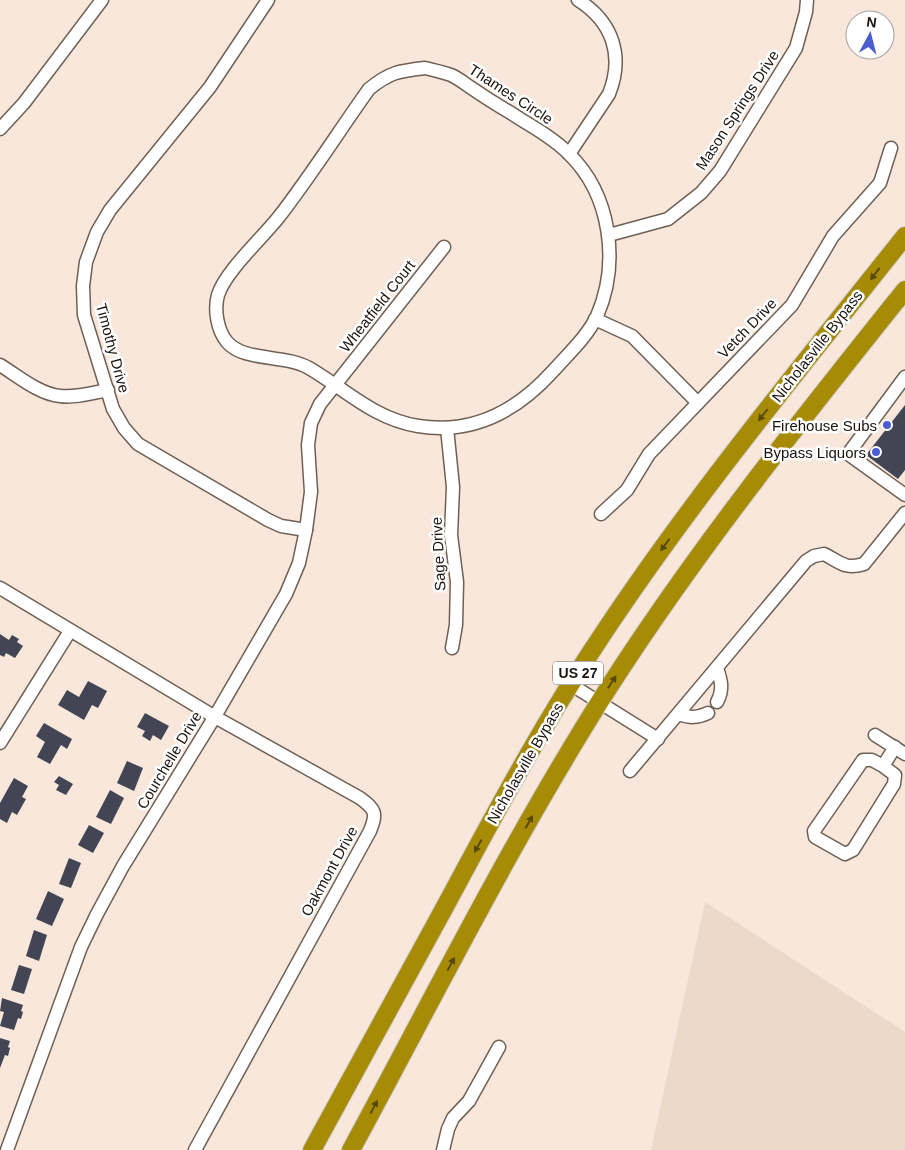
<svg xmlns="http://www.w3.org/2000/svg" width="905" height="1150" viewBox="0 0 905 1150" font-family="Arial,sans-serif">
	<rect width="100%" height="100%" fill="#f8e7da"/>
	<!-- industrial -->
	<path fill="#ecd9c9" d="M705 902 905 1032V1150H651Z"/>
	<!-- building -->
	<g fill="#434554">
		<path d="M905 405V470L898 479 866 455Z"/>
		<path d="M0 634 9 640 12 635 19 639 17 642 23 646 15 658 6 653 4 657 0 655Z"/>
		<path d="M88 681 107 691 98 708 92 705 84 720 58 705 67 690 79 697Z"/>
		<path d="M145 713 169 726 161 740 153 735 150 741 142 736 145 731 137 727Z"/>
		<path d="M44 723 72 739 67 749 61 745 50 764 37 757 45 742 36 736Z"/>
		<path d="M127 761 143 768 134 791 117 783Z"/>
		<path d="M59 776 73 784 66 795 56 790 59 785 54 782Z"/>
		<path d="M14 778 28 786 22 797 26 799 17 815 12 812 7 823 0 819V803Z"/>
		<path d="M110 790 124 798 111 824 96 817Z"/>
		<path d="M89 825 104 833 93 853 78 845Z"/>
		<path d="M69 858 81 863 71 888 59 884Z"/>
		<path d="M48 891 64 899 52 926 36 919Z"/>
		<path d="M34 930 47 935 39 961 26 956Z"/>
		<path d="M19 965 32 969 24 994 11 990Z"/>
		<path d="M2 998 23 1005 21 1011 23 1012 21 1019 18 1018 14 1030 0 1026 4 1012 0 1011Z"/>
		<path d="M0 1038 10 1041 8 1047 10 1048 8 1056 5 1055 0 1068Z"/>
	</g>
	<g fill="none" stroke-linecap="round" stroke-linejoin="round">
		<!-- minor casing -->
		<g stroke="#6f6055" stroke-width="15">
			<g id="minor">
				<path d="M268 0 210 87 110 210 97 232 86 262 83 286 84 315 113 409 124 428 138 444 268 520 281 526 306 530"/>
				<path d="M425 68C433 70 443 72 451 75 458 78 464 83 470 87 483 96 497 105 511 113 530 126 553 137 569 154 611 195 620 263 597 316 587 337 568 354 553 371 517 411 473 435 418 426 374 419 345 389 309 368 285 354 244 362 227 342 217 330 214 309 218 295 225 272 262 238 278 218 310 177 339 131 369 89 390 72 399 71 425 68Z"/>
				<path d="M0 129 24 103 102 0"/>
				<path d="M569 154 609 94C624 56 613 22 578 0"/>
				<path d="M609 235 668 219 701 193 720 171 796 48 806 12 807 0"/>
				<path d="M595 319 632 336 698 403"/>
				<path d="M0 365C18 376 39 394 60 396 76 398 92 393 108 390"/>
				<path d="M905 377 848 454 905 495"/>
				<path d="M447 428 453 487 451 535 457 582 456 625 452 648"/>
				<path d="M601 514 627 490 649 454 792 305 833 236 880 183 891 148"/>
				<path d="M0 588 215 717 360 798C376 810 377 813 370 831L195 1150"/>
				<path d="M570 684 658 739"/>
				<path d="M717 702C724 689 721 680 717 668"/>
				<path d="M679 714C690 718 697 718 708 713"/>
				<path d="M875 735 905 754"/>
				<path d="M0 743 70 631"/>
				<path d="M883 766 895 775 894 784 853 850 845 854 815 837 814 831 863 760H872L883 766 895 747"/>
				<path d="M630 771 806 561 814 556 824 554C840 562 845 570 864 564L905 513"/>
				<path d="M7 1150 81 947 97 914 123 866 214 718 286 594 299 563 306 530 311 492 308 445 311 423 320 404 444 247"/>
				<path d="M443 1150 448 1129 453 1118 469 1101 499 1047"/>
			</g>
		</g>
		<!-- highway casing -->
		<g stroke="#d1d0cf" stroke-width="20">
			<g id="highway">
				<path d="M312 1150C355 1071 398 993 441 914 489 825 536 736 591 652 686 506 797 372 905 236"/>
				<path d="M351 1150C435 995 514 836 609 687 699 547 802 419 905 290"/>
			</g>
		</g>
		<!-- minor -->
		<use href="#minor" stroke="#fff" stroke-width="12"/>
		<!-- highway -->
		<use href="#highway" stroke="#a88b05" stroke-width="18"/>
	</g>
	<!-- one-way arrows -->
	<defs><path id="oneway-solid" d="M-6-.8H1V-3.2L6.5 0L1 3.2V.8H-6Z" transform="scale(1.25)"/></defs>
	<g fill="#594a0a">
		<use href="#oneway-solid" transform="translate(875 274) rotate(128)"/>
		<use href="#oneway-solid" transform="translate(763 415) rotate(128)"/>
		<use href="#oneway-solid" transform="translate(665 545) rotate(126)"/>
		<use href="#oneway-solid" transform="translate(612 682) rotate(-57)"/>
		<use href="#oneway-solid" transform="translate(529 822) rotate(-61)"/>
		<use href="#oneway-solid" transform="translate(478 846) rotate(119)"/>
		<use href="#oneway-solid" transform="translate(451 964) rotate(-62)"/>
		<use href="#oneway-solid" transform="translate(374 1107) rotate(-62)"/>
	</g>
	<!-- markers -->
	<g fill="#4c5cd1" stroke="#fff" stroke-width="2">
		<circle cx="887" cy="425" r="5"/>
		<circle cx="876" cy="452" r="5"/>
	</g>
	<g text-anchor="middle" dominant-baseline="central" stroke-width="5" stroke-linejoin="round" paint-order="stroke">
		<!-- shield labels -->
		<rect fill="#fff" stroke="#5e5a57" stroke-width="1" x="553" y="661.5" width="50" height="23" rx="4"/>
		<g font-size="14" font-weight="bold" fill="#19140f">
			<text x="578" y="673">US 27</text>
		</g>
		<!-- street labels -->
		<g font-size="15" fill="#19140f" stroke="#fff">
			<text transform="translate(511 94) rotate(33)">Thames Circle</text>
			<text transform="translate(737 110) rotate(-57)">Mason Springs Drive</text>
			<text transform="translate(377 306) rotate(-52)">Wheatfield Court</text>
			<text transform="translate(747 328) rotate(-46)">Vetch Drive</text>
			<text transform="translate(817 346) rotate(-52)">Nicholasville Bypass</text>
			<text transform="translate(113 348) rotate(75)">Timothy Drive</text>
			<text transform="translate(438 554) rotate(-93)">Sage Drive</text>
			<text transform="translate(169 760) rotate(-59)">Courchelle Drive</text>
			<text transform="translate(525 763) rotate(-60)">Nicholasville Bypass</text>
			<text transform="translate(329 871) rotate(-61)">Oakmont Drive</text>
		</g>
		<!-- poi labels -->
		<g font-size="15" fill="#19140f" stroke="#fff" text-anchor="end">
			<text x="877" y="425">Firehouse Subs</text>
			<text x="866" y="452">Bypass Liquors</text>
		</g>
	</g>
	<!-- north arrow -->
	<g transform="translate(870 35) rotate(7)"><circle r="24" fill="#ffffff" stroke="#a3a19f"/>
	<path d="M0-4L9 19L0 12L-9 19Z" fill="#4c5cd1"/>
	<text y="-8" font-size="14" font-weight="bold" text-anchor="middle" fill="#19140f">N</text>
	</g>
</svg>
